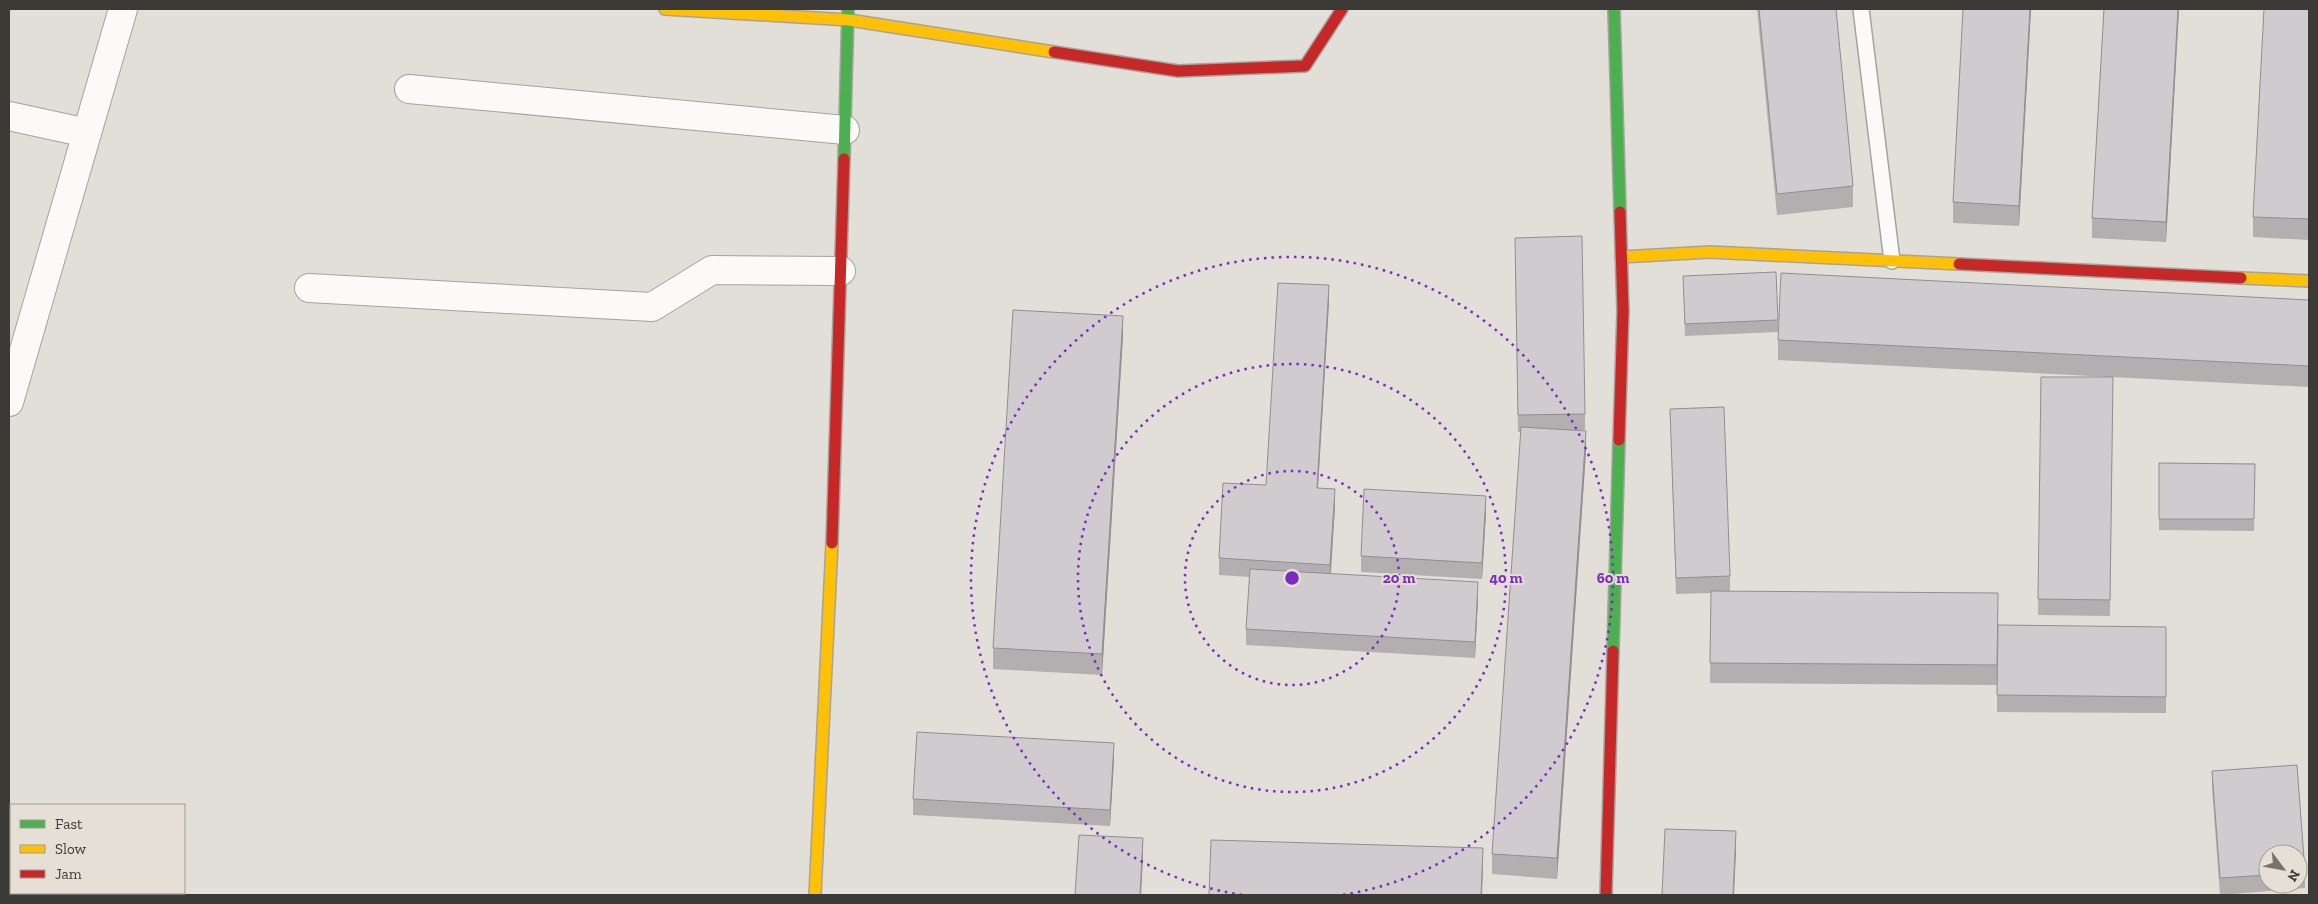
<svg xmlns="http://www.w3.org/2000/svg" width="2318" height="904" viewBox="0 0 2318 904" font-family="'Zilla Slab',serif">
	<rect width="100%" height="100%" fill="#e2ded8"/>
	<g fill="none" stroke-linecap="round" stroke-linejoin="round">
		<!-- lane casing -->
		<g stroke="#a6a39f" stroke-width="18">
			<path id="lane" d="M1861 9 1892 261"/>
		</g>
		<!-- street casing -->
		<g stroke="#a6a39f" stroke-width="30">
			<g id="street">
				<path d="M409 89 845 130"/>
				<path d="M9 116 87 133"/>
				<path d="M309 288 652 307 712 270 841 271"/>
				<path d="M9 402 123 9"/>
			</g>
		</g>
		<!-- fast casing -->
		<g stroke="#a6a39f" stroke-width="14">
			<g id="fast">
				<path d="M1614 9 1620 212"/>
				<path d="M844 159 848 9"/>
				<path d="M1613 651 1619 440"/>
			</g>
		</g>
		<!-- slow casing -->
		<g stroke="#a6a39f" stroke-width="14">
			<g id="slow">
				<path d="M665 9 849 20 1054 52"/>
				<path d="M1621 257 1710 252 1959 264"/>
				<path d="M2241 278 2309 281"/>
				<path d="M815 895 832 543"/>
			</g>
		</g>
		<!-- jam casing -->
		<g stroke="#a6a39f" stroke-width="14">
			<g id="jam">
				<path d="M1054 52 1178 71 1305 66 1342 9"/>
				<path d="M1959 264 2241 278"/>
				<path d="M1619 440 1623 311 1620 212"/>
				<path d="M832 543 844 159"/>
				<path d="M1606 895 1613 651"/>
			</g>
		</g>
		<!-- lane -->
		<use href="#lane" stroke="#fbfaf9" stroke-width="15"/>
		<!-- street -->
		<use href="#street" stroke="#fbfaf9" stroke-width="28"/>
		<!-- fast -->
		<use href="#fast" stroke="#4caf50" stroke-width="11"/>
		<!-- slow -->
		<use href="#slow" stroke="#ffc107" stroke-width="11"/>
		<!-- jam -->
		<use href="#jam" stroke="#c62828" stroke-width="11"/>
	</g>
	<!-- wall -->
	<g fill="#b3afb1" fill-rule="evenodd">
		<path d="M1757 9H1836L1853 186V207L1777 215Z"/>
		<path d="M1963 9H2031L2019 226 1953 223V202Z"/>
		<path d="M2104 9H2179L2166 242 2092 238V218Z"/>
		<path d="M2309 9V240L2253 237V217Z"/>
		<path d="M1515 254 1585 414V430H1575L1586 451 1557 879 1492 874V854L1521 432H1518Z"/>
		<path d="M1683 276 1778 320V332L1685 336Z"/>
		<path d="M1329 286V302L1318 488 1335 506 1331 574 1478 598 1475 658 1246 645V629L1250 577 1219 575V558L1266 485Z"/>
		<path d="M2309 300V387L1778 360V340Z"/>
		<path d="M1123 336 1102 675 993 669V648Z"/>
		<path d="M2041 377H2113L2110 616 2038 615Z"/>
		<path d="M1670 409 1730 576V591L1998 634 2166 627V713L1997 712V685L1710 683 1711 593 1676 594Z"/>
		<path d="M2159 463 2255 464 2254 531 2159 530Z"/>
		<path d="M1486 513 1482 579 1361 572V556Z"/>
		<path d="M1114 759 1110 826 913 815V799Z"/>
		<path d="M2297 765 2305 872V888L2220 895 2212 788V771ZM2268 854H2298V884H2268Z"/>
	</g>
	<!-- shaded-wall -->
	<g fill="#928e90">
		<path d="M2030 9H2031L2019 226V206Z"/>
		<path d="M2178 9H2179L2166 242V222Z"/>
		<path d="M1329 285V302L1317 504V488Z"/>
		<path d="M1123 316V336L1102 675V654Z"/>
		<path d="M1586 431V451L1557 879V858Z"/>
		<path d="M1335 489V506L1330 581V565Z"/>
		<path d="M1486 496V513L1482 579V563Z"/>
		<path d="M1478 582V598L1475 658V642Z"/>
		<path d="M1114 743V759L1110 826V810Z"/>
		<path d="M1736 831V852L1734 895H1733Z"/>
		<path d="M1143 838V858L1141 895H1140Z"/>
		<path d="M1483 848V868L1482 895H1481Z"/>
	</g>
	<!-- building -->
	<g fill="#d0cbce" stroke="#928e90">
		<path d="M1759 9H1836L1853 186 1777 194Z"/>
		<path d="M1963 9H2030L2019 206 1953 202Z"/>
		<path d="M2104 9H2178L2166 222 2092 218Z"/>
		<path d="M2264 9H2309V219L2253 217Z"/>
		<path d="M1582 236 1585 414 1518 415 1515 238Z"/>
		<path d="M1776 272 1778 320 1685 324 1683 276Z"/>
		<path d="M1781 273 2309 300V366L1778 340Z"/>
		<path d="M1278 283 1329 285 1317 488 1335 489 1330 565 1219 558 1223 483 1266 485Z"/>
		<path d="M1013 310 1123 316 1102 654 993 648Z"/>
		<path d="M2041 377H2113L2110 600 2038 599Z"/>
		<path d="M1724 407 1730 576 1676 578 1670 409Z"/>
		<path d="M1521 427 1586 431 1557 858 1492 854Z"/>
		<path d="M2159 463 2255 464 2254 519H2159Z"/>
		<path d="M1364 489 1486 496 1482 563 1361 556Z"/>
		<path d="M1250 569 1478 582 1475 642 1246 629Z"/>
		<path d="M1711 591 1998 593 1997 665 1710 663Z"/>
		<path d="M1998 625 2166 627V697L1997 695Z"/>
		<path d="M917 732 1114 743 1110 810 913 799Z"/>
		<path d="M2297 765 2305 872H2298V854H2268V875L2220 878 2212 771Z"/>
		<path d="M1665 829 1736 831 1733 895H1662Z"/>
		<path d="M1079 835 1143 838 1140 895H1075Z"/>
		<path d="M1211 840 1483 848 1481 895H1209Z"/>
	</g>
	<!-- distance rings -->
	<g fill="none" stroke="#7b2cbf" stroke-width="2.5" stroke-dasharray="2.5 5">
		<circle cx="1292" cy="578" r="107"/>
		<circle cx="1292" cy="578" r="214"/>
		<path d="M1242 895A321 321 0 1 1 1342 895"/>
	</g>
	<circle cx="1292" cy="578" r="8" fill="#7b2cbf" stroke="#e5dfd5" stroke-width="2.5"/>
	<g font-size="15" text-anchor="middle" font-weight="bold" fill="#7b2cbf" stroke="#e5dfd5" stroke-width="4" stroke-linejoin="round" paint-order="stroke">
		<text x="1399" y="583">20 m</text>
		<text x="1506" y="583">40 m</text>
		<text x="1613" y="583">60 m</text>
	</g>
	<!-- border -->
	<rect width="2318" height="904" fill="none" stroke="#3c3a36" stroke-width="20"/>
	<!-- legend -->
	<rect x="10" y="804" width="175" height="90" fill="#e5dfd5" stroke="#a19d95"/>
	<rect x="20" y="820" width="25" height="8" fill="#4caf50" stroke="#a19d95"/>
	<text x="55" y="829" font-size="15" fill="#3c3a36">Fast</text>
	<rect x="20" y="845" width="25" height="8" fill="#ffc107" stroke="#a19d95"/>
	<text x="55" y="854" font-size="15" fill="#3c3a36">Slow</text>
	<rect x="20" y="870" width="25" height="8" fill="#c62828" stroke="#a19d95"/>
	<text x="55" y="879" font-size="15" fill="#3c3a36">Jam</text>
	<!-- north arrow -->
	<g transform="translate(2283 869) rotate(122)"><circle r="24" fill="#e5dfd5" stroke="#a19d95"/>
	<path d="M0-4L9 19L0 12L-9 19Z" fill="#76736f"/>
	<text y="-8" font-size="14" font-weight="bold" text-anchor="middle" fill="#3c3a36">N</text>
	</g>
</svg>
